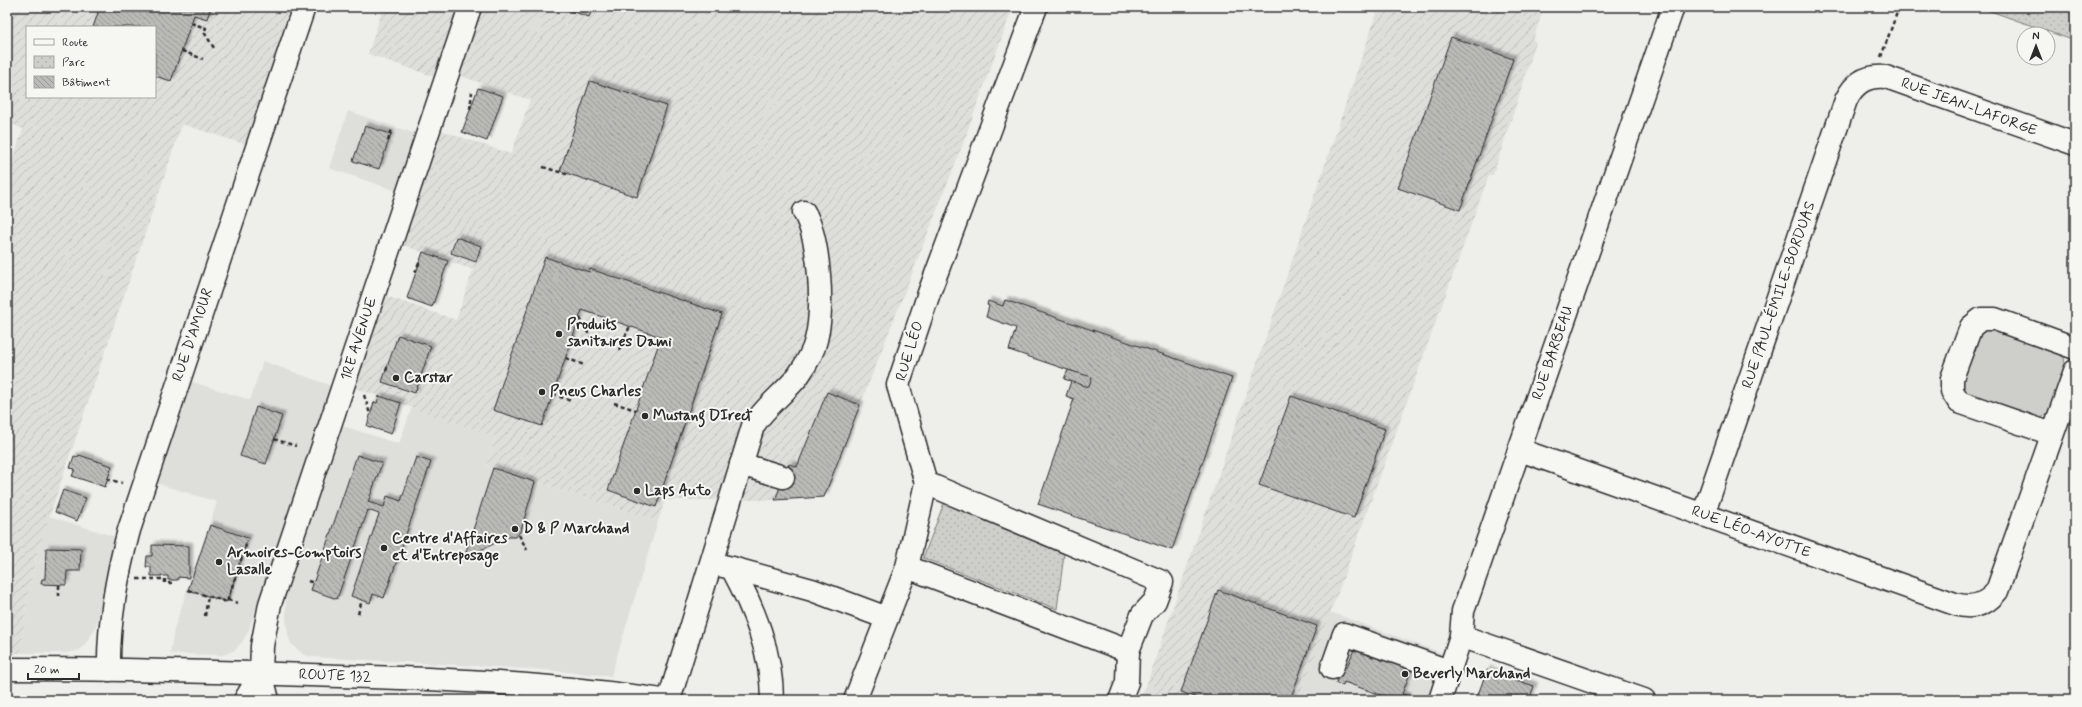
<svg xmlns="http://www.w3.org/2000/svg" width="2082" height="707" viewBox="0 0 2082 707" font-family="Mynerve,sans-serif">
	<defs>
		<pattern id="industrial-furrows" width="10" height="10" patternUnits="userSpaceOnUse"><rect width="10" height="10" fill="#dededb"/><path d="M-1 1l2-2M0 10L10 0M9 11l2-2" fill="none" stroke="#bfbfbc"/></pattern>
		<pattern id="park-dots" width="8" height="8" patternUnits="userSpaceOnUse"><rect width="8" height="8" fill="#cececa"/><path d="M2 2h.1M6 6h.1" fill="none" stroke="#b1b1ae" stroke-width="1.8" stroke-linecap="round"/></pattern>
		<pattern id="building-back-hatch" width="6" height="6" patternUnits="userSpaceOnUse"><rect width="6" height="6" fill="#babab7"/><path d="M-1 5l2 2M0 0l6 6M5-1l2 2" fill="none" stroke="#979795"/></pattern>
		<filter id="shadow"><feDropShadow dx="3.5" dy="-3.5" stdDeviation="1" flood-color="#0004"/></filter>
	</defs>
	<rect width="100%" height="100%" fill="#eeeeea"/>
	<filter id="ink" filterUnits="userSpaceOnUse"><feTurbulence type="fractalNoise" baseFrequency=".025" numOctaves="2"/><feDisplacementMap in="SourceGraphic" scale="8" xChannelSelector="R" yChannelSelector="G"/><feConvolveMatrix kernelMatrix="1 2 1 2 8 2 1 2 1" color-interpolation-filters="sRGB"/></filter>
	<g filter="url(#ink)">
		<!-- built -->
		<g fill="#dededb">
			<path d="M348 111 416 134 397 191 329 168Z"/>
			<path d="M263 361 332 386 248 632 242 642 235 650 223 655 170 654 174 629 217 502 152 482 186 380 250 400Z"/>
			<path d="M412 407 496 437 486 466 658 521 611 676 532 669 313 657 304 655 291 644 288 635 286 619V595L343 426 399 444Z"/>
			<path d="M49 516 116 537 96 626 89 639 80 650 67 653H21L26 604 38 550Z"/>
			<path d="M1330 612 1442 653 1427 700H1299Z"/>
		</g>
		<!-- industrial -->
		<g fill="url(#industrial-furrows)" fill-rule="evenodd">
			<path d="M7 7H298L250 146 182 124 38 550 26 604 21 653H7V177L23 129 7 122ZM27 27H155V97H27Z"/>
			<path d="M383 7H459L435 77 368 54Z"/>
			<path d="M482 7H1013L961 149 824 497 775 500H665L658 521 486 466 496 437 355 388 386 296 456 320 473 270 403 245 440 130 511 154 530 100 458 75Z"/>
			<path d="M1379 7H1544L1533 40 1536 42 1523 84 1493 175H1489L1299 700H1138L1146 686Z"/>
		</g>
		<!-- grass -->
		<path fill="#cececa" stroke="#7c7c7a" d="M1990 328 2060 354 2064 357 2065 364 2048 413 2040 419 1966 394C1956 381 1976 345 1981 331Z"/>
		<!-- park -->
		<g fill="url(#park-dots)" stroke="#7c7c7a">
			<path d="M1979 7H2075V41Z"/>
			<path d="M944 503 1064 554 1057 609 923 558Z"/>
		</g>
		<!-- building -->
		<g fill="url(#building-back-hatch)" stroke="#2b2b2b" filter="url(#shadow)">
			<path d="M100 7H211L207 19 194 15 171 81 155 76V27H93Z"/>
			<path d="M558 7H593L589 17Z"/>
			<path d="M1451 37 1513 59 1460 210 1398 188Z"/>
			<path d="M590 81 667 106 637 197 560 171Z"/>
			<path d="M478 88 503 96 487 141 462 132Z"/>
			<path d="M365 126 391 134 379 169 353 161Z"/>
			<path d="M456 237 481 246 476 262 451 253Z"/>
			<path d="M423 252 448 261 432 307 407 298Z"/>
			<path d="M545 257 589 272 590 269 722 314 656 507 608 490 661 337 582 310 542 426 493 410Z"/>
			<path d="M1005 300 1232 378 1172 550 1038 504 1074 399 1066 396 1074 372 1009 350 1016 328 986 317 989 306 987 305 988 301 1003 306Z"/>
			<path d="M398 335 431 346 415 393 382 382Z"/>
			<path d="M1068 370 1092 377 1089 387 1064 379Z"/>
			<path d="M827 392 860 405 824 497 775 500 789 464 797 467Z"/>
			<path d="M379 396 401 403 391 434 367 426 374 402 377 403Z"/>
			<path d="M1291 396 1385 429 1354 518 1259 485Z"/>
			<path d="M256 407 282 416 266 464 240 456Z"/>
			<path d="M79 455 112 466 105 487 72 476 75 469 70 468 74 456 78 457Z"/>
			<path d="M357 455 382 463 368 502 384 507 387 496 401 501 416 457 431 462 384 598 373 594 370 603 351 596 379 514 368 510 337 599 311 590Z"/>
			<path d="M493 468 535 482 521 530 516 537H508L464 558Z"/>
			<path d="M63 490 86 498 77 521 55 512Z"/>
			<path d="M210 525 248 538 227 602 188 590Z"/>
			<path d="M152 545 189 546V578L178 577V580H168V576H151V567H146L147 556H152Z"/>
			<path d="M46 548 81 549 80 571H67L66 585 41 584 42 579H45Z"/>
			<path d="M1218 590 1317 626 1290 700H1203L1181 692Z"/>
			<path d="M1355 647 1412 668 1402 694 1408 696 1407 700H1395L1344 682 1343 686 1336 683 1342 665 1347 667Z"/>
			<path d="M1487 670 1534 686 1529 700H1476Z"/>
		</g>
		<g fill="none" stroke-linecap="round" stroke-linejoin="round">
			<!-- minor casing -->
			<g stroke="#2b2b2b" stroke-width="25">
				<g id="minor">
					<path d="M2052 434 1959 402 1952 391V378L1971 327 1981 319H1995L2075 348"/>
					<path d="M1520 450 1955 604C1972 609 1986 605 1997 591L2075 371"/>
					<path d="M741 464 783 477"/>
					<path d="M1703 515 1846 100C1854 83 1867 75 1886 77L2075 144"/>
					<path d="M723 566 732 568C754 609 772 653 772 700"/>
					<path d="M907 567 1128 651 1142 615 1155 601 1162 582 926 483"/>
					<path d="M732 568 812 590 887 618"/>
					<path d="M1461 636 1644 700"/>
					<path d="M1332 668 1344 634 1449 671"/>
					<path d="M109 670C108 623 117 575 129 530L304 7"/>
					<path d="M245 700 261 673"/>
					<path d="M268 700 261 673 262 646 270 604 470 7"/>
					<path d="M669 700 753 426C765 406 784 394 798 376 805 366 813 353 816 340 824 309 820 240 804 212"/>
					<path d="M855 700 907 567 926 483 898 385 929 293 1036 7"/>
					<path d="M1120 700 1127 682 1128 651"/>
					<path d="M1440 700 1461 636 1463 611 1467 600 1673 7"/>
				</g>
			</g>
			<!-- highway casing -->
			<g stroke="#2b2b2b" stroke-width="25">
				<path id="highway" d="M7 669C118 669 229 672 340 676 448 679 555 684 662 700"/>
			</g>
			<!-- path -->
			<g stroke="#2b2b2b" stroke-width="2.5" stroke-dasharray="4 3" stroke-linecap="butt">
				<path d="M191 23 206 28 204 32 214 48"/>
				<path d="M182 51 203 59"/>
				<path d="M1881 57 1899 7"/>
				<path d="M470 109 472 92"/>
				<path d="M388 141 392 129"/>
				<path d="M543 167 569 175"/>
				<path d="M415 273 420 261"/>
				<path d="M580 318 593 342"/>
				<path d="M573 337 591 344"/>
				<path d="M619 350 630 326"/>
				<path d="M566 358 584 365"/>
				<path d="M386 371 388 365"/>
				<path d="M553 394 571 401"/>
				<path d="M364 395 370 414"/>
				<path d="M614 403 636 410"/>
				<path d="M274 439 296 446"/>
				<path d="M107 479 122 483"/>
				<path d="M519 535 527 550"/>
				<path d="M137 579H165V583H172V580"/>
				<path d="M308 581 314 583"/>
				<path d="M188 590 227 602 246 545"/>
				<path d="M59 596V585"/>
				<path d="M228 600 238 603"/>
				<path d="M358 614 362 600"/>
				<path d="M205 616 208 596"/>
			</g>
			<!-- minor -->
			<use href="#minor" stroke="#f6f6f2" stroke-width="22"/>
			<!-- highway -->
			<use href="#highway" stroke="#f6f6f2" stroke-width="22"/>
		</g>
	</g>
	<!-- markers -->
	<g fill="#2b2b2b" stroke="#f6f6f2" stroke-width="1.5">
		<circle cx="559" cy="334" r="4"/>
		<circle cx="396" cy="378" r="4"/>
		<circle cx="542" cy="392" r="4"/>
		<circle cx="645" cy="416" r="4"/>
		<circle cx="637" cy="491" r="4"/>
		<circle cx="515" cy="529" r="4"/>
		<circle cx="384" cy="548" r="4"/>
		<circle cx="219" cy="562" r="4"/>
		<circle cx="1405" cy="674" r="4"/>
	</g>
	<g text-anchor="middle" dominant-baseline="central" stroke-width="4" stroke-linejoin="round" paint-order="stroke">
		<!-- street labels -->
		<g font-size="15" fill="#2b2b2b" stroke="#f6f6f2">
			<text transform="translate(1969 107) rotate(20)">RUE JEAN-LAFORGE</text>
			<text transform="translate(1779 295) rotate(-71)">RUE PAUL-ÉMILE-BORDUAS</text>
			<text transform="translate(193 335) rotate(-71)">RUE D'AMOUR</text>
			<text transform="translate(359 339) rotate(-72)">1RE AVENUE</text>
			<text transform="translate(910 351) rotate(-73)">RUE LÉO</text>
			<text transform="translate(1553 353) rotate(-71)">RUE BARBEAU</text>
			<text transform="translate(1751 532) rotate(20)">RUE LÉO-AYOTTE</text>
			<text transform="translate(335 676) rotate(2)">ROUTE 132</text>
		</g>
		<!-- poi labels -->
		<g font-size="15" font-weight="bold" fill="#2b2b2b" stroke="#f6f6f2" text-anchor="start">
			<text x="567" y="325">Produits<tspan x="567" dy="17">sanitaires Dami</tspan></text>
			<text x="404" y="378">Carstar</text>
			<text x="550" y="392">Pneus Charles</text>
			<text x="653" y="416">Mustang DIrect</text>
			<text x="645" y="491">Laps Auto</text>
			<text x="523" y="529">D &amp; P Marchand</text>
			<text x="392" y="539">Centre d'Affaires<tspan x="392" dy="17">et d'Entreposage</tspan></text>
			<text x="227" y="553">Armoires-Comptoirs<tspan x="227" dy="17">Lasalle</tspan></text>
			<text x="1413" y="674">Beverly Marchand</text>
		</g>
	</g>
	<!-- margin -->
	<rect width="2082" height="707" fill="none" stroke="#f6f6f2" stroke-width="24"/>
	<rect x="12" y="12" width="2058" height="683" fill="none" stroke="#2b2b2b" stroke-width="1.5" filter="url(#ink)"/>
	<!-- legend -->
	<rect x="26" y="26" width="130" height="72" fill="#f6f6f2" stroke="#a5a5a2"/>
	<rect x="34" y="39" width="20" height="6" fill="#f6f6f2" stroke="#a5a5a2"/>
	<text x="62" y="46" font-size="12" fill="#2b2b2b">Route</text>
	<rect x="34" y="56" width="20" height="12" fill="url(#park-dots)" stroke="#a5a5a2"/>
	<text x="62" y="66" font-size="12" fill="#2b2b2b">Parc</text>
	<rect x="34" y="76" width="20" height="12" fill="url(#building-back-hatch)" stroke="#a5a5a2"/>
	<text x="62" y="86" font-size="12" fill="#2b2b2b">Bâtiment</text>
	<!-- north arrow -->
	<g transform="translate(2036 46)"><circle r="19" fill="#f6f6f2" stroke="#a5a5a2"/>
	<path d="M0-3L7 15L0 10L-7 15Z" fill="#2b2b2b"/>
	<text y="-6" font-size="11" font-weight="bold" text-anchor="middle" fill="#2b2b2b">N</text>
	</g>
	<!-- scale -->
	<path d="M28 673v6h51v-6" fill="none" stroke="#2b2b2b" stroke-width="2"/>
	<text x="34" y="673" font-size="12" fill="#2b2b2b" stroke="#f6f6f2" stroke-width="3" paint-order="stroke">20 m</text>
</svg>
